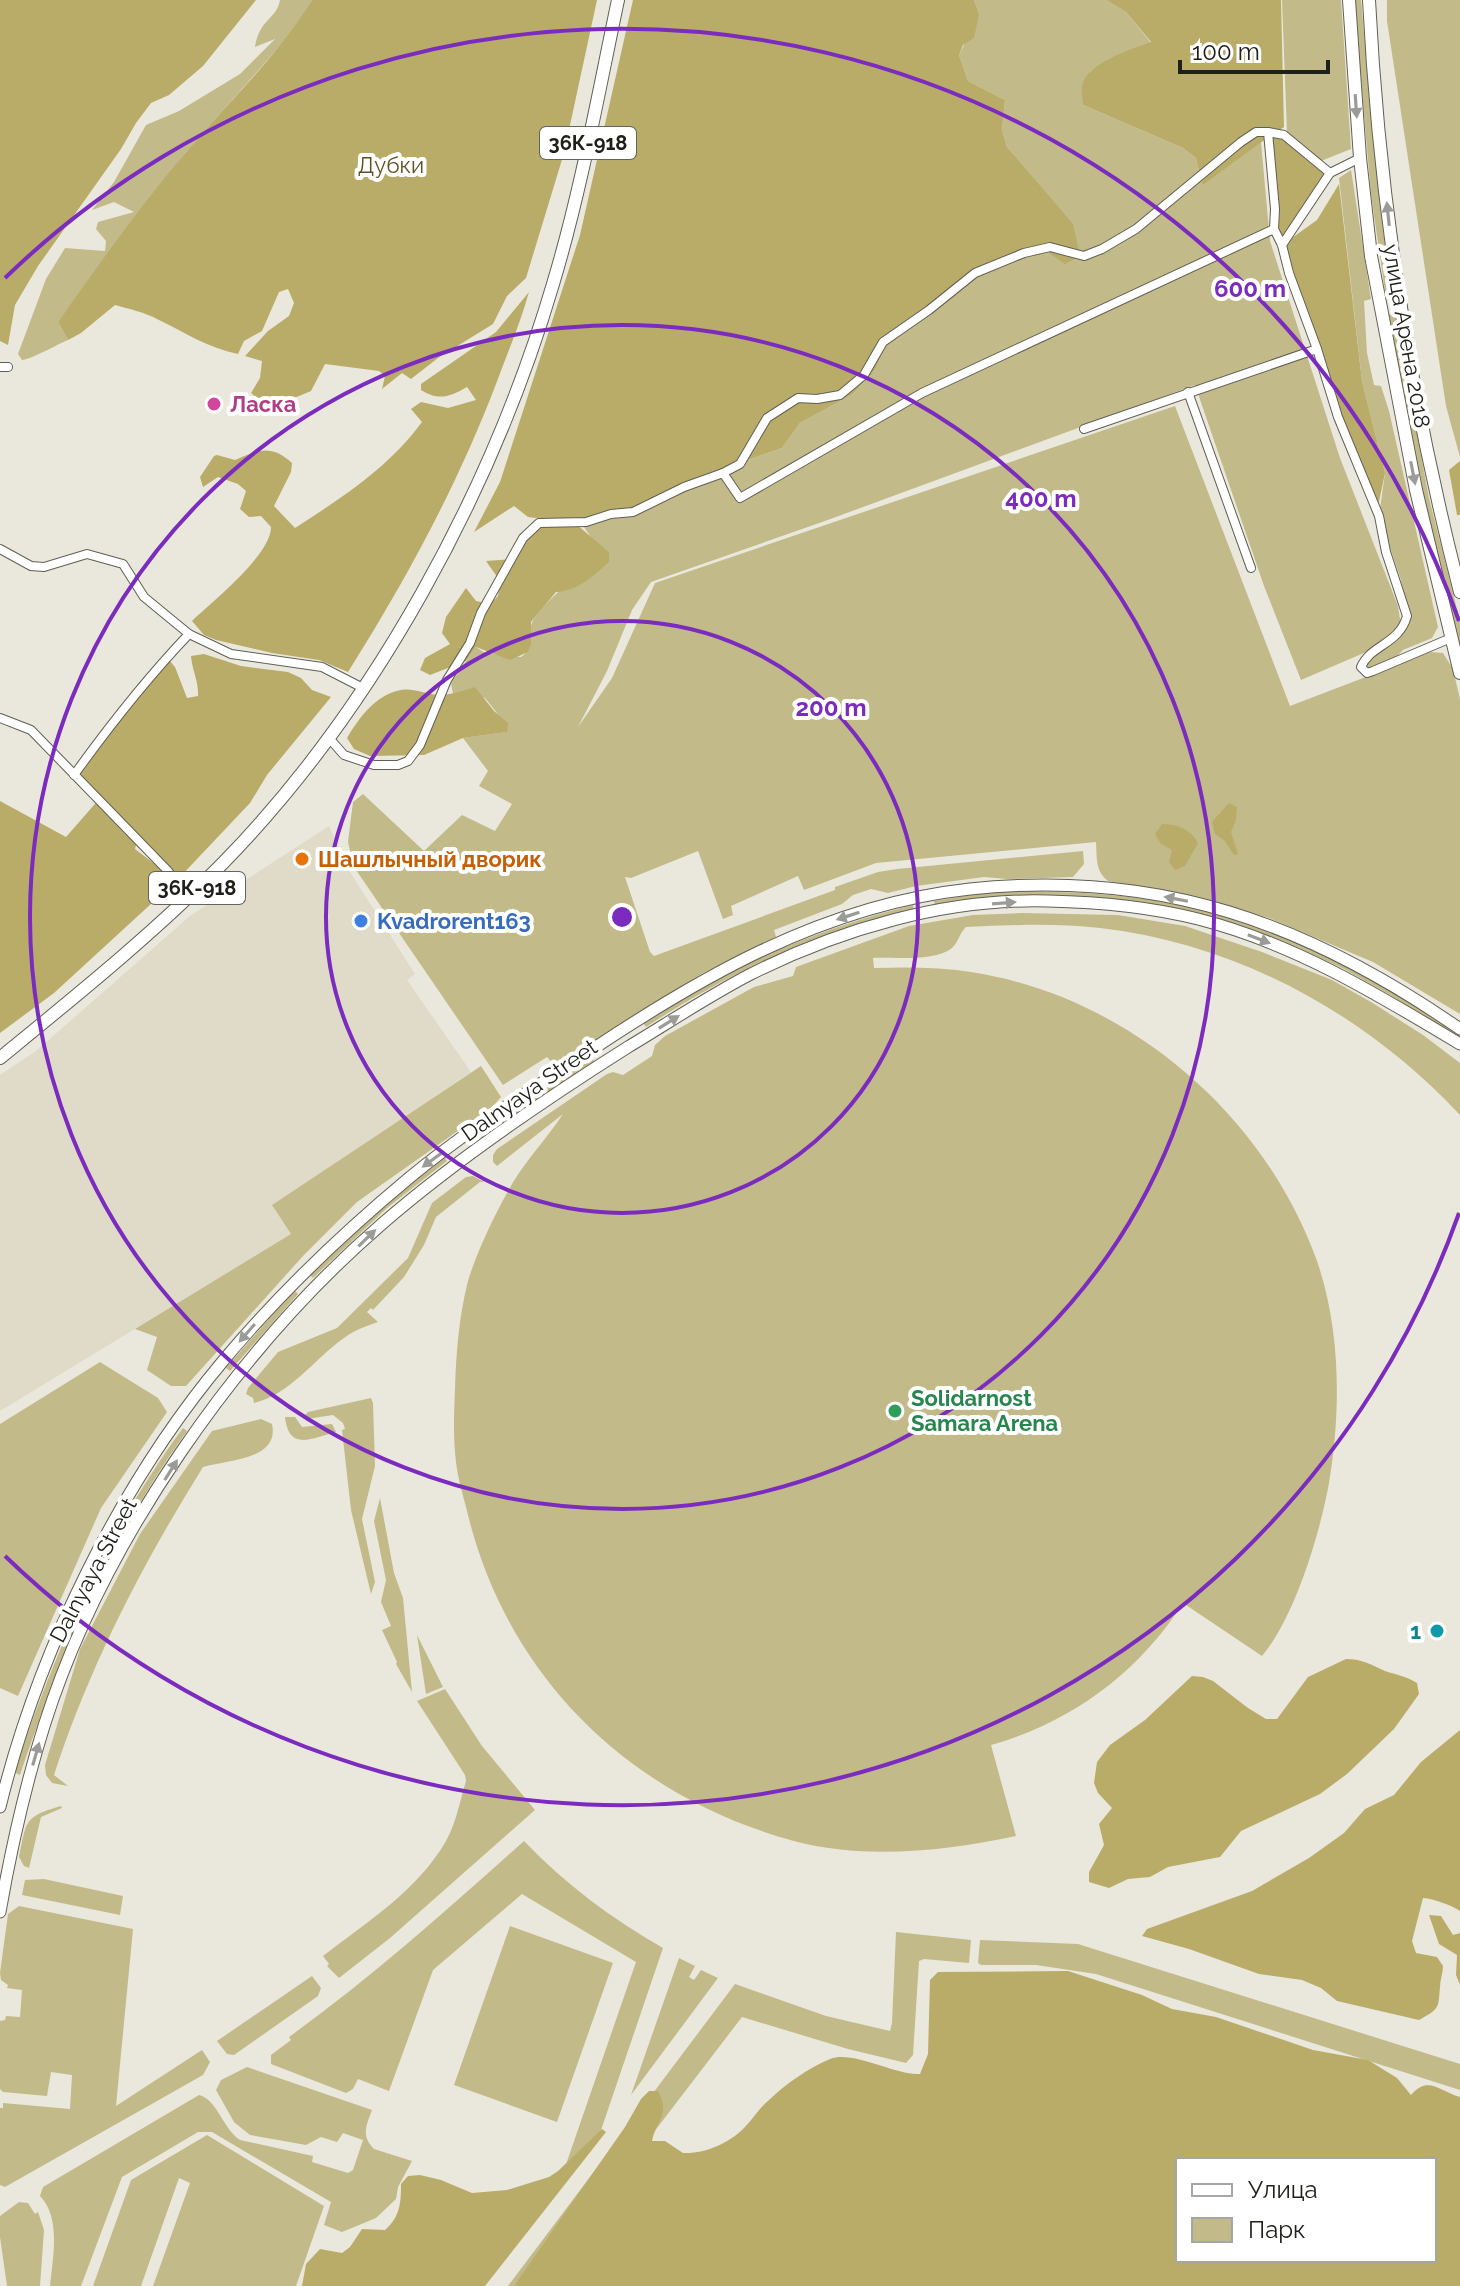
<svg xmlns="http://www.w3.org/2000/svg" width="1460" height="2286" viewBox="0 0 1460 2286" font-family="Raleway,sans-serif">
	<rect width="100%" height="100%" fill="#eae8dc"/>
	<!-- built -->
	<path fill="#dfdbc8" d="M329 826 350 872 415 974 407 980 471 1072 272 1205 291 1234 0 1411V1075L36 1051 190 916Z"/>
	<!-- green -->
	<g fill="#c2ba89">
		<path d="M280 0H312L295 29 186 152 58 322 68 340C56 345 32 359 22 360L18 354 46 279 65 248 105 251 106 241 96 229 98 222 134 212 114 202 92 210 114 182 146 125 179 111 240 74 275 39 255 47C259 19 277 19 280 0Z"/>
		<path d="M974 0H1106L1126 12 1151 43 1109 59 1091 71 1083 105 1183 148 1196 158 1202 186 1261 142 1270 241 1340 458 1398 606 1401 626 1407 616 1401 580 1379 516 1385 473 1362 381 1339 178 1351 170 1371 299 1364 301 1367 353 1374 385 1381 386 1389 411 1438 627 1432 638 1403 650 1388 665 1368 667V655L1373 649 1301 680 1264 586 1195 385 825 521 651 582 632 610 607 671 578 727 612 678 655 583 1175 406 1290 706 1431 652 1443 653 1453 669 1460 699V1014L1373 962 1269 918 1209 900 1108 881C1095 871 1097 857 1096 842L876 863 804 890 798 876 731 906 733 915 723 919 698 851 631 878 625 877 650 952 654 956 835 890V887L878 872 897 869 1083 851 1084 864 1073 877 1007 879 984 877 916 886 888 893 871 889 853 895 842 904 774 930 776 937 703 973 557 1068 547 1057 503 1085 354 867 348 842 353 802 363 794 424 851 462 815 495 831 512 804 479 786 488 771 463 738 506 732 501 718 485 698 453 694 451 683 476 647 485 653 521 657C539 644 525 632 534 619 554 591 582 573 609 552L593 540 584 527 693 479 782 448 800 423 853 394 875 370 885 348 981 275 1046 251 1051 200 1007 147 1002 130 1005 100 968 81 959 55 979 14Z"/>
		<path d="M1282 0H1341L1351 149 1321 161 1287 133Z"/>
		<path d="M1354 0H1361L1380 206 1392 297 1386 298 1371 194Z"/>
		<path d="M1387 0H1460V457L1446 406 1387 21Z"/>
		<path d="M1389 314 1395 316 1429 498 1460 621V649C1431 538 1408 427 1389 314Z"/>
		<path d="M996 891C1062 891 1132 893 1197 909 1293 933 1378 980 1460 1035V1041L1392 996 1344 969 1299 948 1239 927 1133 903 935 907 934 901Z"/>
		<path d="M913 905 914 910C890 917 865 923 841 930 772 953 707 987 646 1027L642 1022C734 967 808 931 913 905Z"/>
		<path d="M1021 913 1118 915 1185 926 1262 952 1332 980 1371 1002 1423 1035 1460 1063V1115C1366 1014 1238 944 1100 928 1055 923 1011 925 966 927 960 932 958 943 952 948 935 962 894 957 873 958L874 968C907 967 939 967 971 972 1127 996 1264 1113 1317 1261 1341 1331 1341 1411 1329 1483 1320 1533 1295 1617 1262 1656L1183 1603C1138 1673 1072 1722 991 1745L1016 1836C945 1851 866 1860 794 1841 632 1797 509 1680 468 1515 464 1498 458 1480 456 1462 453 1438 454 1414 455 1389 456 1354 459 1316 468 1281 476 1254 493 1218 507 1193 522 1164 546 1140 563 1114L497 1166 493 1162V1155L497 1149 607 1074 613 1072 623 1075 652 1056 655 1045 665 1036 754 987 793 976 796 967 909 926 973 915Z"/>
		<path d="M591 1056 594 1061 485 1135 480 1130Z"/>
		<path d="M481 1066 501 1097 493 1106 357 1202 303 1256 186 1386H171L147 1370 157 1337 135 1329 291 1234 272 1205Z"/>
		<path d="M444 1156 447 1161 387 1208 313 1278 309 1274 390 1199Z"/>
		<path d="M473 1176 484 1182H480L436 1217 424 1245 404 1277 373 1310 371 1308 367 1312 378 1322C367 1326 354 1330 344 1338 314 1359 291 1394 254 1403L253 1398 246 1394 248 1388 278 1352 337 1328 408 1258 432 1203 466 1177Z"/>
		<path d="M294 1290 298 1294 230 1371 226 1368Z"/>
		<path d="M100 1362 158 1398 167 1412 101 1508 18 1696 0 1688V1424Z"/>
		<path d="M371 1398 373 1403 375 1466 362 1519 375 1582 371 1594 351 1510 342 1430 345 1429 343 1423 333 1415 307 1419 304 1416 308 1412Z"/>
		<path d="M285 1417H295L302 1427 332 1424 336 1432C312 1438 289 1452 285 1417Z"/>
		<path d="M261 1419 272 1424C280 1460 228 1460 203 1467 142 1565 90 1665 54 1775L68 1786 52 1783 46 1775 45 1765 80 1649 140 1534 212 1431Z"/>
		<path d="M183 1428 187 1431C111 1536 61 1653 20 1775L14 1772C56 1650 106 1532 183 1428Z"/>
		<path d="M380 1498 394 1573 403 1598 412 1692 396 1664 397 1662 382 1630 391 1626 381 1602 386 1580 374 1521Z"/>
		<path d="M417 1635 443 1687 426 1694Z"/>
		<path d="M445 1689 482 1746 535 1810 390 1938 339 1978 327 1966 329 1964 323 1956C367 1922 418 1890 446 1841 456 1823 460 1801 466 1781L465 1775 417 1701Z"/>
		<path d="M61 1806 62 1808 41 1817 29 1868 24 1866 19 1857C27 1821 23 1817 61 1806Z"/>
		<path d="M524 1841C565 1884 612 1919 663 1948L599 2136 563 2173 636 1962 522 1894 433 1970 389 2091 358 2079 353 2089 346 2093 271 2064V2055L291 2040 289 2037C372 1977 448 1909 524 1841Z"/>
		<path d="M44 1879 123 1896 120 1915 22 1895 25 1880Z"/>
		<path d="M19 1906 133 1929 116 2106 202 2050 210 2062 203 2075 5 2187 0 2185V2108H3V2103L70 2109 72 2075 51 2072 47 2096 3 2092 0 2089V2021L5 2020 6 2016 20 2017 22 1990 7 1988 8 1985 1 1980 0 1973 8 1914Z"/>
		<path d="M510 1926 613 1963 557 2122 454 2085Z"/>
		<path d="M896 1932 971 1940 969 1963 924 1959 919 1961 913 2055 906 2063 848 2049 742 2017 536 2286H508L735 1984 826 2016 890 2031 892 2023Z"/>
		<path d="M980 1940 1078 1944 1460 2064V2090L1096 1974 1036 1965H981L978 1963Z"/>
		<path d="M679 1958 695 1966 689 1977 694 1980 701 1970 718 1978 631 2095Z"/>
		<path d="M312 1976 321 1988 318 1996 234 2055 227 2054 217 2041Z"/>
		<path d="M247 2067 372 2110C366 2126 361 2136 374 2149L412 2161 398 2187 396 2199 376 2218 342 2232 324 2225 331 2202 212 2132H198L122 2177 81 2286H50C53 2256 61 2218 40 2196L43 2187 199 2095C217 2099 223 2129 240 2140L313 2156 312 2162 348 2173 353 2170 363 2140 343 2133 337 2142 321 2137 306 2145 250 2135 234 2122 216 2090 221 2080Z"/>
		<path d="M207 2135 324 2206 296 2286H153L190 2183 179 2178 141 2286H93L131 2180Z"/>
		<path d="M19 2202 28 2203 35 2214 38 2212 44 2230 40 2286H7L0 2237V2216Z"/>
	</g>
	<!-- forest -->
	<g fill="#b9ac69" fill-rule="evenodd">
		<path d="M0 0H256L203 66 169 95 151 103 136 123 121 149 38 266 15 305 8 345 0 341Z"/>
		<path d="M312 0H597L564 153 526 278 507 296 493 324 438 358 411 379 402 373 382 389 385 376 379 371 325 364 311 391C290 400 270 409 251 393L260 378 262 361 245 356 268 331 289 316 294 303 288 289 279 292 262 331 244 341 238 354C208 348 184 332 157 319 144 312 129 309 115 305L81 333 68 340 58 322C99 264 141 205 187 151 229 101 278 56 312 0Z"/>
		<path d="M633 0H974L979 14 974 38 963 45 959 55 968 81 1005 100 1002 130 1007 147 1073 224 1080 256 1065 264 1046 251 981 275 885 348 875 370 853 394 800 423 782 448 693 479 640 506 611 517 552 520 528 517 514 506 474 532 500 482 580 235Z"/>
		<path d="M1106 0H1281L1284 127 1275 133 1330 173 1285 243 1317 220 1339 184 1362 381 1385 473 1377 511 1367 492 1274 229 1267 138 1202 186 1196 158 1183 148 1083 105C1083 100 1081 92 1082 86 1086 63 1132 49 1151 42L1126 12Z"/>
		<path d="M529 292C520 324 507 354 496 384 457 486 406 580 348 672L319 660 272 653 216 640 204 635 192 621C213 601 271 555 271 527L261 516 249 517 240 509 246 491 238 484 218 477 203 487 200 477 214 456 217 455 235 460C258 450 271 444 292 463L291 472 274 506 295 528C343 497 388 468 422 422L411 409 421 402 448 408 476 400 467 387C450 397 438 401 421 390V384L496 332Z"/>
		<path d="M1460 461V515H1457L1449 470Z"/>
		<path d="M576 524 609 552V562C593 576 578 591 556 592L531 622V644L528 652 510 660 476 647 466 661 430 675 420 670 425 658 450 644 442 633 446 617 466 588 476 601 490 604 498 596 500 581 486 561 515 559 527 533 549 525Z"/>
		<path d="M204 654 241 666 288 672 301 678 312 690 331 697 267 775 250 803 180 877 162 863 145 842 137 841 135 849 164 871V892L54 993 0 1033V801L66 837 101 797 79 775 108 732 169 660 175 667 187 698 198 696C199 682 192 670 191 656Z"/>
		<path d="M475 687 494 711 508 723 507 732 463 738 424 755 370 756 354 749 347 738C359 718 376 694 401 690 413 688 426 694 438 695 451 695 463 691 475 687Z"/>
		<path d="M1229 803 1237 807 1236 820 1231 832 1238 854 1234 855 1224 840 1215 834 1212 822Z"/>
		<path d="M1162 824C1177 824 1191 829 1198 843L1185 866 1175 870 1169 862 1172 850 1161 844 1155 834Z"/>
		<path d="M1346 1659C1363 1659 1371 1665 1385 1671 1397 1675 1406 1676 1417 1683L1419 1694 1394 1729 1347 1774 1320 1794 1241 1831 1220 1857 1168 1867 1150 1877 1128 1879 1109 1888 1089 1882V1872L1104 1845 1099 1824 1112 1808 1098 1793 1094 1783 1097 1762 1110 1745 1145 1720 1192 1676 1203 1677 1213 1681 1248 1708 1266 1719H1277L1308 1677Z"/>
		<path d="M1460 1730V1911C1451 1905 1434 1899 1423 1898L1412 1941 1416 1953 1437 1957 1443 1966C1443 1973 1440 1980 1440 1987 1438 2009 1440 2008 1419 2020L1337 2001 1321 1988 1302 1980 1259 1974 1189 1949 1142 1936 1147 1929 1252 1891 1309 1858 1344 1833 1365 1809 1394 1795 1421 1762Z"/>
		<path d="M1429 1915 1441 1916 1453 1935 1460 1933V1985L1456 1975 1457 1955 1439 1944Z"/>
		<path d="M1068 1971 1142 1995 1172 2009 1216 2017 1313 2050 1368 2060 1397 2078 1411 2095C1428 2075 1439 2091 1460 2097V2286H514L625 2127 641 2099 649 2091H658C671 2115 656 2120 652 2141H665L683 2153C705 2154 729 2143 744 2128 753 2119 759 2108 769 2100 786 2084 808 2068 830 2059 854 2050 896 2076 920 2074L928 2054 930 1980 938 1972ZM1434 2160V2260H1178V2160Z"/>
		<path d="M602 2129 606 2132 485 2286H302L306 2264 320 2249 342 2253 350 2247 362 2229 385 2230C400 2217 401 2203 401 2184L408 2176 420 2175 441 2180 472 2193 507 2190 549 2177 558 2171Z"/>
	</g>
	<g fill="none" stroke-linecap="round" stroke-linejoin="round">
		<!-- minor casing -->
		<g stroke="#615f55" stroke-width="10">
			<g id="minor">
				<path d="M1268 132 1284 135 1330 173"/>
				<path d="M1282 245 1330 173 1360 158"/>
				<path d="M0 367H8"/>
				<path d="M1188 392 1251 568"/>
				<path d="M1084 429 1317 349"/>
				<path d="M723 473 740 464 767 418 798 398 817 399 840 395 864 375 883 342 929 310 975 273 1024 253 1050 247 1084 256 1102 249 1136 229 1241 142 1256 132H1268L1275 209 1274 229 1282 245 1289 273 1317 349 1338 417 1379 516 1386 552 1407 616C1399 645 1371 644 1361 667L1367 673 1373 671 1451 638"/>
				<path d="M0 549 31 566 44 567 87 554 123 564 144 597 189 634 231 654 322 667 363 688"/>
				<path d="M0 718 31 730 168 871 187 897"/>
				<path d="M329 738 344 755 374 765H398L408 761 420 745 447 680 470 643 481 613 523 538 539 523 586 522 611 514 633 512 684 487 723 473 740 498 922 393 1274 229"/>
				<path d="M74 775C110 725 146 679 189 634"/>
			</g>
		</g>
		<!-- secondary casing -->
		<g stroke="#615f55" stroke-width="13">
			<g id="secondary">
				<path d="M0 1807C38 1651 120 1484 223 1361 279 1294 343 1233 409 1178 461 1135 519 1098 575 1061 696 979 822 905 970 889 1159 869 1307 923 1460 1029"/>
				<path d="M0 1912C11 1849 25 1787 44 1726 102 1542 237 1349 383 1223 458 1158 544 1100 628 1047 668 1023 707 997 749 975 840 929 946 898 1048 901 1098 902 1150 907 1198 919 1293 943 1377 994 1460 1044"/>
			</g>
		</g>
		<!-- primary casing -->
		<g stroke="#615f55" stroke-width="14">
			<g id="primary">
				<path d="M1349 0 1360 158 1371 256 1416 490 1460 673"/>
				<path d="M1369 0C1379 200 1410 398 1460 592"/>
				<path d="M0 1058C77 995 154 933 224 862 375 707 492 491 553 284 581 191 598 95 618 0"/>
			</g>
		</g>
		<!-- minor -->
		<use href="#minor" stroke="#fff" stroke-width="8"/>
		<!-- secondary -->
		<use href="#secondary" stroke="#fff" stroke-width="11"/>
		<!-- primary -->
		<use href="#primary" stroke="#fff" stroke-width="12"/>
	</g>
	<!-- one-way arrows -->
	<defs><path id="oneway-solid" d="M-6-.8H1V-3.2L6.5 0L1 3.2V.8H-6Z" transform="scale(2)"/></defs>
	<g fill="#9b9b98">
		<use href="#oneway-solid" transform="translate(1356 106) rotate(86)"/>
		<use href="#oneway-solid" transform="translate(1388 214) rotate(-96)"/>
		<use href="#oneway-solid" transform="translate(1413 473) rotate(79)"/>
		<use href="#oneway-solid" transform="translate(1176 899) rotate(-169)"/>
		<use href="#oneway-solid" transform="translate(1004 903) rotate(-4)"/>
		<use href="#oneway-solid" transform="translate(848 916) rotate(162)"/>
		<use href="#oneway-solid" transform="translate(1259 939) rotate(21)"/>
		<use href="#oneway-solid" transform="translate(669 1022) rotate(-32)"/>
		<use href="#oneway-solid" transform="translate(432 1160) rotate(144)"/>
		<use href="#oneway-solid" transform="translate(367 1238) rotate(-44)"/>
		<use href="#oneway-solid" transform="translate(247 1333) rotate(131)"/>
		<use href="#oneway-solid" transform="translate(171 1470) rotate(-58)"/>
		<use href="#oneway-solid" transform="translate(36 1754) rotate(-74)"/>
	</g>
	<!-- distance rings -->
	<g fill="none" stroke="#7b2cbf" stroke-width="4">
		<circle cx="622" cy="917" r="296"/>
		<circle cx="622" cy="917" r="592"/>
		<path d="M1459 1213A888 888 0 0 1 5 1556M5 278A888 888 0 0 1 1459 621"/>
	</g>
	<!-- markers -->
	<circle fill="#d1479c" stroke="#fff" stroke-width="3" cx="214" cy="404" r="8"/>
	<circle fill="#e8710a" stroke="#fff" stroke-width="3" cx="302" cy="859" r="8"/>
	<circle fill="#3f7fe0" stroke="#fff" stroke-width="3" cx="361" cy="921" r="8"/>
	<circle fill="#2e9e5b" stroke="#fff" stroke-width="3" cx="895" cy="1411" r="8"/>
	<circle fill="#0f9aa8" stroke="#fff" stroke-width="3" cx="1437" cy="1631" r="8"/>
	<g text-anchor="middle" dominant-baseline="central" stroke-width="8" stroke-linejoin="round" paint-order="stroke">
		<!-- shield labels -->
		<g fill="#fff" stroke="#63635f" stroke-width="2">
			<rect x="540" y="127" width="96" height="32" rx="6"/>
			<rect x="149" y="872" width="96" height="32" rx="6"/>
		</g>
		<g font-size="20" font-weight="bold" fill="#20201b">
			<text x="588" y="143">36К-918</text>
			<text x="197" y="888">36К-918</text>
		</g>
		<!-- park labels -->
		<g font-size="22" fill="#5c5320" stroke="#fff">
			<text x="391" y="165">Дубки</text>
		</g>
		<!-- street labels -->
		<g font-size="22" fill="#20201b" stroke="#fff">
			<text transform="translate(1407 336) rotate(80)">улица Арена 2018</text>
			<text transform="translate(529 1090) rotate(-35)">Dalnyaya Street</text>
			<text transform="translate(93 1570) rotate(-62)">Dalnyaya Street</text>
		</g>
		<!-- hotel labels -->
		<g font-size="22" font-weight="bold" fill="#b23c85" stroke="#fff" text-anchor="start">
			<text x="230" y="404">Ласка</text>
		</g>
		<!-- food labels -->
		<g font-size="22" font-weight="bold" fill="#c56008" stroke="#fff" text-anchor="start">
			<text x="318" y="859">Шашлычный дворик</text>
		</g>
		<!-- shop labels -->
		<g font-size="22" font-weight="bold" fill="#366cbe" stroke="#fff" text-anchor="start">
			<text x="377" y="921">Kvadrorent163</text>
		</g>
		<!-- leisure labels -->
		<g font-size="22" font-weight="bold" fill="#27864d" stroke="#fff" text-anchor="start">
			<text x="911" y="1398">Solidarnost<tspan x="911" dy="25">Samara Arena</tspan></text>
		</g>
		<!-- culture labels -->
		<g font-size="22" font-weight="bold" fill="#0d838f" stroke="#fff" text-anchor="end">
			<text x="1421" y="1631">1</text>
		</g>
	</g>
	<circle cx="622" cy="917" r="12" fill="#7b2cbf" stroke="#fff" stroke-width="4"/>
	<g font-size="24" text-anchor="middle" font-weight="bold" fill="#7b2cbf" stroke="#fff" stroke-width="8" stroke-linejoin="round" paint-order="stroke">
		<text x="1250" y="297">600 m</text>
		<text x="1041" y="507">400 m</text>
		<text x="831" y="716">200 m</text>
	</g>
	<!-- legend -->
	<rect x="1176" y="2158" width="260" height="104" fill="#ffffff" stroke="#a6a6a4" stroke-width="2"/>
	<rect x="1192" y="2184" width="40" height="12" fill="#ffffff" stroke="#a6a6a4" stroke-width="2"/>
	<text x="1248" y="2198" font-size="24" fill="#20201b">Улица</text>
	<rect x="1192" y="2218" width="40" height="24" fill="#c2ba89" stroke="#a6a6a4" stroke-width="2"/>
	<text x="1248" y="2238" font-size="24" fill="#20201b">Парк</text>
	<!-- scale -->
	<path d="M1180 60v12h148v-12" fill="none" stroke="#20201b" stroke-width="4"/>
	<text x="1192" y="60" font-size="24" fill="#20201b" stroke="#ffffff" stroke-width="6" paint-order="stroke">100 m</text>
</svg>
